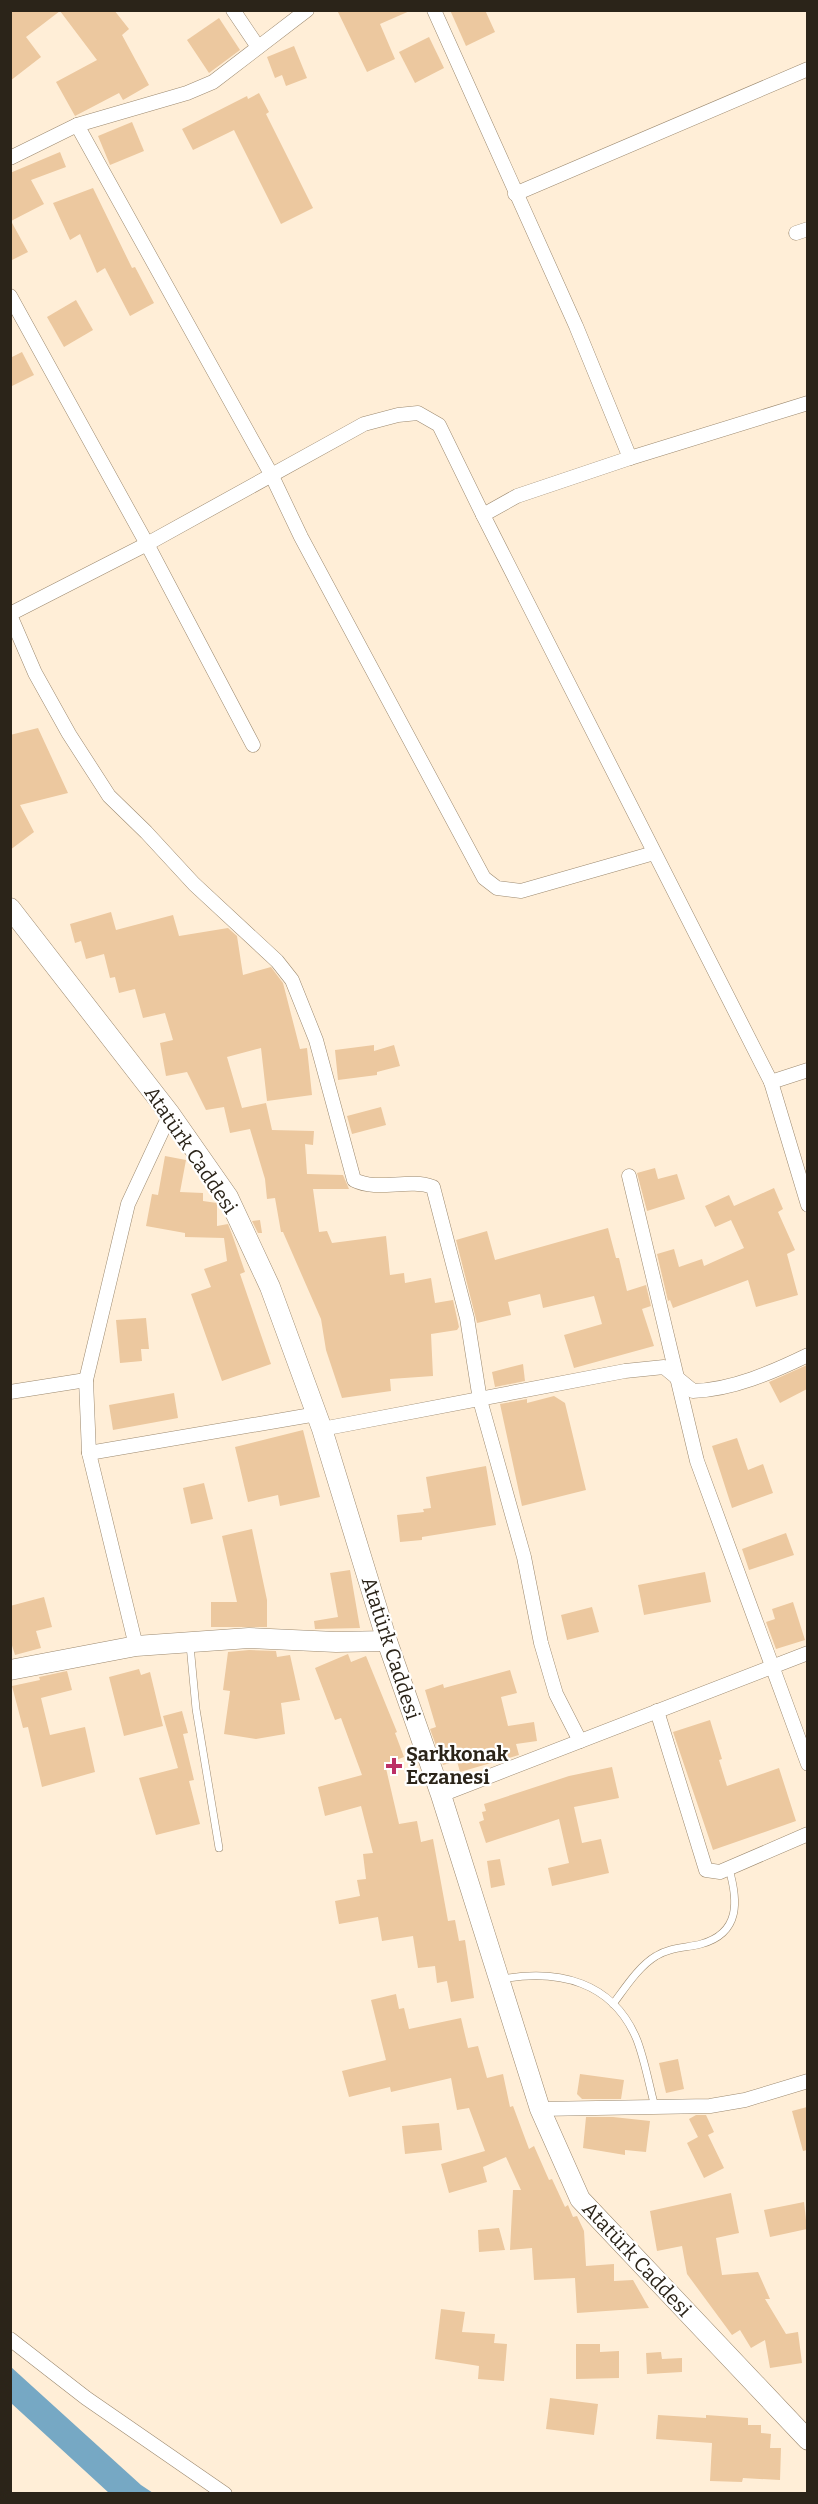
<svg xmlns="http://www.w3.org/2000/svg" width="818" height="2504" viewBox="0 0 818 2504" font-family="Bitter,serif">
	<rect width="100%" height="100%" fill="#ffeed7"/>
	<!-- water -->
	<path fill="#76a8c4" d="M11 2367 141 2485 153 2493H109L11 2403Z"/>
	<!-- building -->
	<g fill="#ecc89f">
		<path d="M10 10H114L129 29 122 35 149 85 123 100 119 93 75 116 56 82 97 60 60 11 26 37 41 57 10 81Z"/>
		<path d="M337 10H412L380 24 395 59 367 72Z"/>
		<path d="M450 10H485L495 32 466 46Z"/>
		<path d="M219 18 240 50 209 73 187 40Z"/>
		<path d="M429 37 444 68 415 83 399 52Z"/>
		<path d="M294 46 307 78 286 86 282 75 275 78 267 57Z"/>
		<path d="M259 93 269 112 266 114 313 208 281 224 234 130 193 150 182 129 247 96 248 99Z"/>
		<path d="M132 122 144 151 110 165 98 136Z"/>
		<path d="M60 152 66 167 31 180 44 204 11 221 28 252 10 261V173Z"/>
		<path d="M93 188 132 268 135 267 154 303 130 316 105 268 97 273 80 234 70 240 53 203Z"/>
		<path d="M76 300 93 330 64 347 47 317Z"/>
		<path d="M22 352 34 375 10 387V358Z"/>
		<path d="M38 728 68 793 20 805 34 832 10 850V735Z"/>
		<path d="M111 912 116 930 173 915 179 936 228 928 237 936 243 975 271 967 283 983 300 1049 307 1048 312 1095 267 1101 261 1048 227 1057 242 1108 266 1103 272 1130 314 1131 313 1145 305 1144 307 1174 343 1175 349 1189H313L319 1232 327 1231 332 1243 386 1236 390 1275 404 1273 405 1283 431 1278 435 1303 453 1300 459 1327 457 1330 431 1334 433 1376 390 1379 391 1391 342 1398 326 1350 321 1319 283 1232H281L275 1198 267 1199 265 1179 250 1129 230 1133 224 1107 206 1110 187 1072 166 1076 160 1043 173 1040 165 1013 143 1018 135 989 119 993 115 977 110 978 104 954 86 959 81 941 75 943 70 924Z"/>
		<path d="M374 1045V1051L394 1045 400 1066 377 1072V1075L338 1080 335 1050Z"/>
		<path d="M381 1107 386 1125 352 1134 347 1116Z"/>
		<path d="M165 1156 186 1160 180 1192 203 1193V1201L217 1203V1226L228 1224 233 1237 245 1272 240 1274 271 1364 222 1381 191 1294 211 1287 204 1269 227 1261 224 1238 185 1237V1233L146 1226 152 1194 158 1195Z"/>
		<path d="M655 1168 658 1179 677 1174 685 1199 647 1211 637 1173Z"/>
		<path d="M774 1188 783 1209 778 1212 795 1250 787 1254 798 1295 756 1307 748 1280 673 1308 670 1300 668 1301 657 1254 674 1249 679 1267 702 1259 704 1266 744 1248 731 1220 715 1227 705 1206 729 1195 734 1206Z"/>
		<path d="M260 1220 262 1233H258L252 1221Z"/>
		<path d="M608 1228 616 1258H619L627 1291 646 1285 651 1306 642 1309 654 1346 574 1368 564 1335 602 1324 594 1296 543 1308 540 1294 508 1302 511 1315 477 1323 456 1240 487 1231 495 1260Z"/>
		<path d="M146 1318 149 1349H141L142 1361 120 1363 116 1320Z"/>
		<path d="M523 1364 525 1381 495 1387 492 1372Z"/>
		<path d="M807 1365V1389L780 1403 769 1382Z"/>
		<path d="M174 1393 178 1418 113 1430 109 1405Z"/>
		<path d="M554 1396 565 1403 586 1490 522 1506 500 1404 527 1399V1403Z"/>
		<path d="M303 1430 320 1497 280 1506 278 1495 248 1502 235 1447Z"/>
		<path d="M737 1438 748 1470 763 1464 773 1493 732 1508 712 1446Z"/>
		<path d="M486 1466 496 1525 422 1537V1540L400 1542 397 1515 424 1512 423 1509 431 1508 426 1477Z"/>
		<path d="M204 1483 213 1519 191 1524 183 1488Z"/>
		<path d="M252 1529 267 1600V1627H211V1602H237L222 1536Z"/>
		<path d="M786 1533 794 1555 749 1570 742 1549Z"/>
		<path d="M350 1570 360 1628 315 1629 314 1621 338 1617 330 1573Z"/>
		<path d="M705 1572 711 1602 644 1615 638 1585Z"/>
		<path d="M44 1597 52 1627 36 1631 41 1648 15 1655 10 1639V1606Z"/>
		<path d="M793 1602 805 1640 776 1649 766 1622 775 1619 772 1609Z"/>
		<path d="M592 1607 599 1632 567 1640 561 1615Z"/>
		<path d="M249 1650 276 1651 277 1657 290 1655 300 1700 281 1703 285 1734 256 1739 224 1734 230 1691 223 1690 228 1652Z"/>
		<path d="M348 1654 351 1662 366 1656 397 1732 395 1733 404 1757 385 1764 399 1824 417 1821 421 1842 433 1839 448 1921 455 1920 459 1941 465 1940 474 1998 451 2002 447 1981 437 1983 435 1966 418 1968 413 1936 382 1941 378 1917 339 1924 335 1901 360 1896 357 1880 366 1879 363 1854 373 1853 361 1806 325 1816 318 1787 362 1775 341 1718 335 1720 315 1668Z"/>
		<path d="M139 1669 141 1675 150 1672 163 1726 124 1736 109 1677Z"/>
		<path d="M510 1670 517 1693 501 1697 508 1726 534 1722 537 1741 516 1744 519 1755 460 1772 457 1761 443 1765 430 1729 436 1727 425 1690 443 1684 444 1688Z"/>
		<path d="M67 1671 72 1690 41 1698 50 1735 85 1727 95 1772 42 1787 28 1727 23 1728 12 1686 40 1680 39 1677Z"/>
		<path d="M182 1711 188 1733 183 1734 194 1780 189 1781 200 1824 156 1835 139 1778 178 1768 163 1716Z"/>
		<path d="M710 1720 722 1759 719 1760 727 1786 779 1768 796 1821 713 1850 673 1732Z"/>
		<path d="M612 1767 619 1798 574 1807 582 1843 601 1839 609 1873 552 1886 548 1868 569 1863 559 1819 486 1843 479 1822 484 1820 482 1812 486 1811 484 1804 569 1776Z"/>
		<path d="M500 1859 505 1885 491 1888 487 1861Z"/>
		<path d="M396 1994 399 2009 404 2008 409 2029 461 2018 468 2048 478 2046 487 2078 503 2074 510 2107 513 2106 529 2149 534 2146 549 2180 552 2179 565 2207 568 2205 573 2217 577 2216 584 2231 586 2266 614 2264V2281L633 2280 649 2308 577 2313 575 2278 534 2280 532 2248 510 2250 513 2190H521L506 2157 483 2167 487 2182 449 2193 441 2164 485 2151 469 2108 457 2110 451 2078 391 2092 390 2087 349 2097 342 2071 386 2060 371 2000Z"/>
		<path d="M678 2059 684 2089 666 2093 659 2063Z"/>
		<path d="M580 2074 624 2080 621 2099H582L577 2094Z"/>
		<path d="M807 2107V2150L803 2151 792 2111Z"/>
		<path d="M696 2115H706L714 2132 708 2135 724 2168 704 2178 687 2143 698 2137 689 2119Z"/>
		<path d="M586 2117H613L650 2121 646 2152 625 2150V2155L583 2148Z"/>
		<path d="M439 2123 442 2150 405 2154 402 2126Z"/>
		<path d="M731 2193 739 2233 716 2238 722 2275 758 2272 770 2299H765L786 2334 798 2332 802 2363 770 2368 765 2340 751 2348 740 2330 732 2335 687 2274 682 2246 657 2251 650 2211Z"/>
		<path d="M804 2202 807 2229 770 2237 764 2210Z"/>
		<path d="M499 2228 505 2250 479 2252 478 2230Z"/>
		<path d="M441 2309 465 2312 462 2332 495 2334 494 2343 507 2344 504 2381 478 2379 479 2366 435 2359Z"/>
		<path d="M576 2344H600V2352L619 2351V2378L576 2379Z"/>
		<path d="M661 2352 662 2359 682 2358V2372L647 2374 646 2353Z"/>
		<path d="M550 2398 598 2404 594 2435 546 2429Z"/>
		<path d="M658 2415 706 2418V2415L748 2418V2425H761V2433L771 2434 770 2448H781L780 2480 743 2478 742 2482 710 2481 712 2443 656 2439Z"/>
	</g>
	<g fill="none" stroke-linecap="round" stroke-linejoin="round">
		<!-- lane casing -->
		<g stroke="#9c896f" stroke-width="8">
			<g id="lane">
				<path d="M190 1645 196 1709 219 1848"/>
				<path d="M502 1979C558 1969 613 1981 637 2040 645 2061 649 2085 655 2107"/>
				<path d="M613 2004C625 1988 639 1966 656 1956 670 1947 686 1948 701 1944 741 1933 738 1900 729 1869"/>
			</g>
		</g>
		<!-- street casing -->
		<g stroke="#9c896f" stroke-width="15">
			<g id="street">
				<path d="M233 10 258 47"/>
				<path d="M434 10 576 326 630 458"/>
				<path d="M77 125 271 474 301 537 484 878 497 888 521 891 654 853"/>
				<path d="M10 158 77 125 187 93 213 82 307 10"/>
				<path d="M515 194 808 69"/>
				<path d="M796 233 808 229"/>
				<path d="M10 296 147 544 253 745"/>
				<path d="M483 515 771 1082"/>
				<path d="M10 614 147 544 364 424 398 415 418 413 439 425 483 515 517 496 630 458 808 403"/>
				<path d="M10 615 35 673 69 734 109 796 146 832 194 884 277 961 292 980 316 1040 354 1180C378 1192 408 1178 433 1187L467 1318 480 1400 524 1557 541 1643 556 1694 580 1741"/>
				<path d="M808 1070 771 1082 808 1205"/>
				<path d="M629 1176 697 1461 808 1764"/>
				<path d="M10 1392 86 1380"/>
				<path d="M322 1429 625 1371 664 1367 693 1391C732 1390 773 1372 808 1355"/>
				<path d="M89 1453 317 1414"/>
				<path d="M136 1646 89 1453 86 1380 128 1204 170 1114"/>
				<path d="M657 1711 706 1870 720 1872 808 1834"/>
				<path d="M441 1795 808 1653"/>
				<path d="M540 2109 710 2106 745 2100 808 2081"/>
				<path d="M10 2339 86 2398 225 2494"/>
			</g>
		</g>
		<!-- secondary casing -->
		<g stroke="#9c896f" stroke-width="21">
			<g id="secondary">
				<path d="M10 908 170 1114 228 1197 270 1287 322 1429 387 1641 441 1795 540 2109 580 2199 808 2440"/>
				<path d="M10 1670 136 1646 249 1638 336 1642 387 1641"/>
			</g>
		</g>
		<!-- lane -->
		<use href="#lane" stroke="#fff" stroke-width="7"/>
		<!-- street -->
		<use href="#street" stroke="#fff" stroke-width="14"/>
		<!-- secondary -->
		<use href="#secondary" stroke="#fff" stroke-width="20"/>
	</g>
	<!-- markers -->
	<path fill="#bc3066" stroke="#fff" stroke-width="2" d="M391 1757h6v6h6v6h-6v6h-6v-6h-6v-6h6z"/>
	<g text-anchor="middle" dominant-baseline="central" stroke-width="4.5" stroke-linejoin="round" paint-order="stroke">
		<!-- street labels -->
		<g font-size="20" fill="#2b2419" stroke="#fff">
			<text transform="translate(191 1150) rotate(56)">Atatürk Caddesi</text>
			<text transform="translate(391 1648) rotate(72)">Atatürk Caddesi</text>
			<text transform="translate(637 2259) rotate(47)">Atatürk Caddesi</text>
		</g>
		<!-- poi labels -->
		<g font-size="20" font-weight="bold" fill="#2b2419" stroke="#fff" text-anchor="start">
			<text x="406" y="1754">Şarkkonak<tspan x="406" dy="23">Eczanesi</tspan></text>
		</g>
	</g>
	<!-- border -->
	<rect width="818" height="2504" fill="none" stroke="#2b2419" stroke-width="24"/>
</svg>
